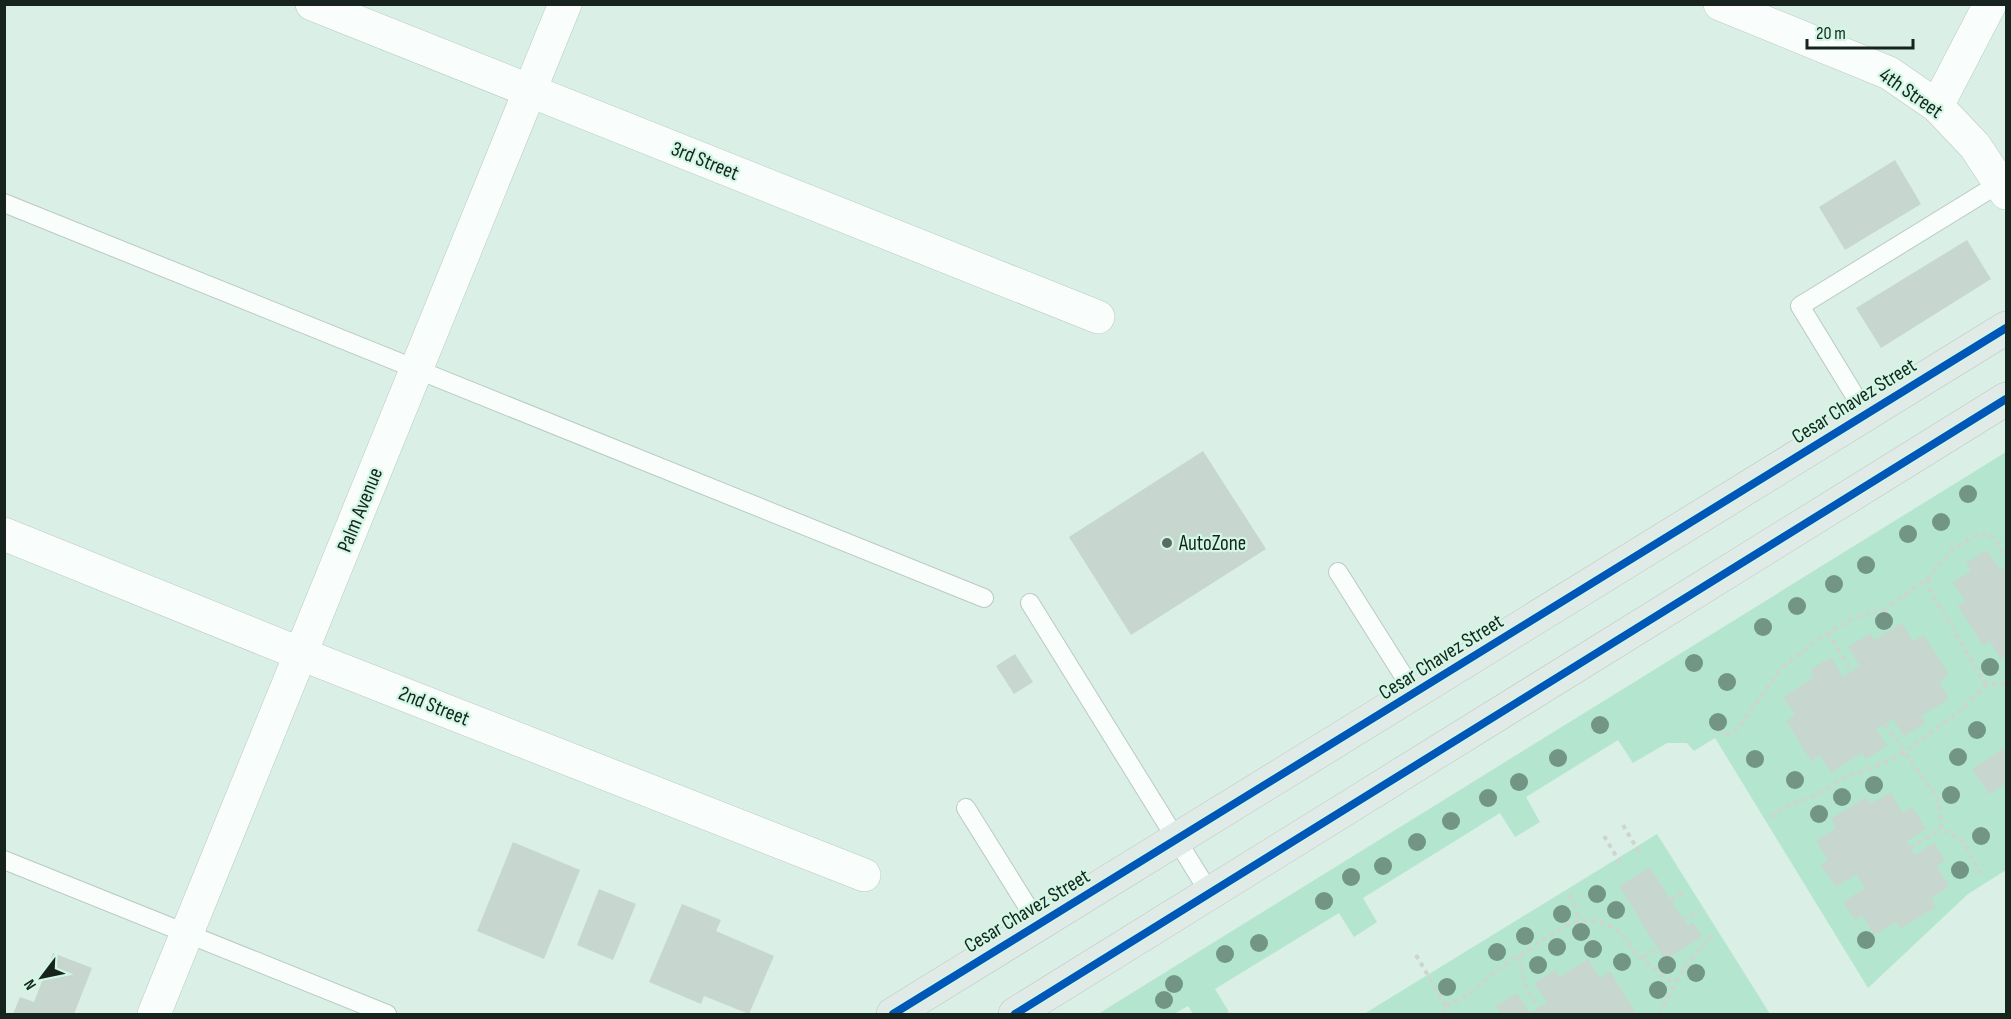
<svg xmlns="http://www.w3.org/2000/svg" width="2011" height="1019" viewBox="0 0 2011 1019" font-family="'Sofia Sans Condensed',sans-serif">
	<rect width="100%" height="100%" fill="#daefe5"/>
	<!-- green -->
	<g fill="#b4e5cf">
		<path d="M2006 452V870L1968 894 1868 988 1715 738 1694 751 1687 743H1667L1633 763 1618 740 1526 797 1540 822 1515 837 1500 813 1363 898 1377 922 1354 937 1339 913 1215 989 1229 1012 1225 1014H1193L1188 1006 1174 1014H1098Z"/>
		<path d="M1657 834 1770 1014H1364L1636 847Z"/>
	</g>
	<!-- building -->
	<g fill="#c7d7cf">
		<path d="M1895 160 1921 204 1845 250 1819 207Z"/>
		<path d="M1967 240 1991 279 1881 348 1856 308Z"/>
		<path d="M1203 451 1266 549 1131 635 1069 537Z"/>
		<path d="M1987 550 2000 570 2006 566V655L2001 659 1990 641 1983 646 1958 606 1965 601 1953 582 1971 571 1966 563Z"/>
		<path d="M1902 623 1913 641 1924 635 1949 675 1939 682 1949 699 1921 716 1926 723 1904 736 1893 719 1876 729 1887 746 1866 759 1862 753 1831 773 1820 755 1811 761 1786 721 1795 715 1783 697 1814 677 1810 670 1831 657 1843 677 1860 666 1848 647 1870 633 1874 640Z"/>
		<path d="M1015 654 1033 682 1014 694 996 666Z"/>
		<path d="M2004 748 2006 783 1989 794 1972 769Z"/>
		<path d="M1890 792 1903 813 1912 807 1926 829 1906 842 1915 855 1934 843 1945 861 1937 866 1949 886 1931 898 1936 907 1900 929 1896 922 1874 935 1862 915 1855 920 1843 902 1865 888 1861 882 1856 875 1836 887 1821 865 1828 860 1816 841 1836 828 1831 819 1866 797 1870 804Z"/>
		<path d="M513 842 580 870 544 959 477 931Z"/>
		<path d="M1650 867 1687 926 1693 922 1702 937 1665 960 1619 886Z"/>
		<path d="M599 889 636 904 613 960 577 945Z"/>
		<path d="M682 904 721 920 716 931 774 956 749 1014 704 996 701 1004 649 982Z"/>
		<path d="M53 953 92 968 74 1014H13L20 997 34 1002Z"/>
		<path d="M1588 959 1600 978 1610 971 1635 1011 1631 1014H1501L1495 1006 1517 993 1530 1013 1547 1003 1534 983 1555 970 1559 977Z"/>
	</g>
	<g fill="none" stroke-linecap="round" stroke-linejoin="round">
		<!-- lane casing -->
		<g stroke="#bacac2" stroke-width="20">
			<g id="lane">
				<path d="M4 203 984 598"/>
				<path d="M1866 414 1800 306 2000 183"/>
				<path d="M1338 572 1415 694"/>
				<path d="M1030 603 1209 892"/>
				<path d="M966 808 1039 925"/>
				<path d="M4 860 387 1014"/>
			</g>
		</g>
		<!-- street casing -->
		<g stroke="#bacac2" stroke-width="34">
			<g id="street">
				<path d="M312 4 1098 317"/>
				<path d="M1937 106 1990 4"/>
				<path d="M4 534 301 654 864 875"/>
				<path d="M154 1014 565 4"/>
			</g>
		</g>
		<!-- secondary casing -->
		<g stroke="#bacac2" stroke-width="34">
			<path id="secondary" d="M1720 4 1889 73 1937 106 1975 146 2006 193"/>
		</g>
		<!-- primary casing -->
		<g stroke="#bec9c4" stroke-width="34">
			<g id="primary">
				<path d="M893 1014 2006 328"/>
				<path d="M1015 1014 2006 399"/>
			</g>
		</g>
		<!-- path -->
		<g stroke="#ced5d1" stroke-width="4" stroke-dasharray="4.5 4.5" stroke-linecap="butt">
			<path d="M1927 579 1930 590 1986 685"/>
			<path d="M1828 633 1852 672"/>
			<path d="M1885 724 1937 798 1941 813V829L1964 842 1983 878"/>
			<path d="M1717 730 1727 734 1737 730 1779 671 1815 641 1853 618 1885 609 1927 579 1953 549 1975 536 1989 534 1999 545 2006 561"/>
			<path d="M1771 817 1791 804 1813 797 1848 776 1872 768 1905 752 1962 709 1986 685 2006 683"/>
			<path d="M1623 825 1639 852"/>
			<path d="M1604 836 1621 864"/>
			<path d="M1910 848 1941 829"/>
			<path d="M1570 895 1580 920"/>
			<path d="M1671 900 1686 890"/>
			<path d="M1683 921 1699 911"/>
			<path d="M1416 955 1446 1006"/>
			<path d="M1519 957 1524 982 1538 1008"/>
			<path d="M1643 957 1658 948"/>
			<path d="M1442 1014 1446 1006 1469 994 1500 968 1560 929 1580 920 1597 921 1611 926 1623 935 1636 954 1674 985"/>
			<path d="M1660 1014C1672 985 1690 956 1714 934"/>
		</g>
		<!-- lane -->
		<use href="#lane" stroke="#f9fdfb" stroke-width="18"/>
		<!-- street -->
		<use href="#street" stroke="#f9fdfb" stroke-width="33"/>
		<!-- secondary -->
		<use href="#secondary" stroke="#f9fdfb" stroke-width="33"/>
		<!-- primary -->
		<use href="#primary" stroke="#e0eae6" stroke-width="33"/>
		<!-- cycleway casing -->
		<g stroke="#d2f7e5" stroke-width="11">
			<g id="cycleway">
				<path d="M893 1014 2006 328"/>
				<path d="M1015 1014 2006 399"/>
			</g>
		</g>
		<!-- cycleway -->
		<use href="#cycleway" stroke="#0057b8" stroke-width="8"/>
	</g>
	<!-- trees -->
	<g fill="#739586">
		<circle cx="1968" cy="494" r="9"/>
		<circle cx="1941" cy="522" r="9"/>
		<circle cx="1908" cy="534" r="9"/>
		<circle cx="1866" cy="565" r="9"/>
		<circle cx="1834" cy="584" r="9"/>
		<circle cx="1797" cy="606" r="9"/>
		<circle cx="1884" cy="621" r="9"/>
		<circle cx="1763" cy="627" r="9"/>
		<circle cx="1694" cy="663" r="9"/>
		<circle cx="1990" cy="667" r="9"/>
		<circle cx="1727" cy="682" r="9"/>
		<circle cx="1718" cy="722" r="9"/>
		<circle cx="1600" cy="725" r="9"/>
		<circle cx="1977" cy="730" r="9"/>
		<circle cx="1958" cy="757" r="9"/>
		<circle cx="1558" cy="758" r="9"/>
		<circle cx="1755" cy="759" r="9"/>
		<circle cx="1795" cy="780" r="9"/>
		<circle cx="1519" cy="782" r="9"/>
		<circle cx="1874" cy="785" r="9"/>
		<circle cx="1951" cy="795" r="9"/>
		<circle cx="1842" cy="797" r="9"/>
		<circle cx="1488" cy="798" r="9"/>
		<circle cx="1819" cy="814" r="9"/>
		<circle cx="1451" cy="821" r="9"/>
		<circle cx="1981" cy="836" r="9"/>
		<circle cx="1417" cy="842" r="9"/>
		<circle cx="1383" cy="866" r="9"/>
		<circle cx="1960" cy="870" r="9"/>
		<circle cx="1351" cy="877" r="9"/>
		<circle cx="1597" cy="894" r="9"/>
		<circle cx="1324" cy="901" r="9"/>
		<circle cx="1616" cy="910" r="9"/>
		<circle cx="1562" cy="914" r="9"/>
		<circle cx="1581" cy="932" r="9"/>
		<circle cx="1525" cy="936" r="9"/>
		<circle cx="1866" cy="940" r="9"/>
		<circle cx="1259" cy="943" r="9"/>
		<circle cx="1557" cy="947" r="9"/>
		<circle cx="1593" cy="949" r="9"/>
		<circle cx="1497" cy="952" r="9"/>
		<circle cx="1225" cy="954" r="9"/>
		<circle cx="1622" cy="962" r="9"/>
		<circle cx="1538" cy="965" r="9"/>
		<circle cx="1667" cy="965" r="9"/>
		<circle cx="1696" cy="973" r="9"/>
		<circle cx="1174" cy="984" r="9"/>
		<circle cx="1447" cy="987" r="9"/>
		<circle cx="1658" cy="990" r="9"/>
		<circle cx="1164" cy="1000" r="9"/>
	</g>
	<!-- markers -->
	<circle fill="#5b6b63" stroke="#d2f7e5" stroke-width="2" cx="1167" cy="543" r="6"/>
	<g text-anchor="middle" dominant-baseline="central" stroke-width="4.5" stroke-linejoin="round" paint-order="stroke">
		<!-- street labels -->
		<g font-size="21" fill="#16241d" stroke="#d2f7e5">
			<text transform="translate(1911 93) rotate(35)">4th Street</text>
			<text transform="translate(705 161) rotate(22)">3rd Street</text>
			<text transform="translate(1854 401) rotate(-32)">Cesar Chavez Street</text>
			<text transform="translate(360 510) rotate(-68)">Palm Avenue</text>
			<text transform="translate(1441 657) rotate(-32)">Cesar Chavez Street</text>
			<text transform="translate(434 706) rotate(22)">2nd Street</text>
			<text transform="translate(1027 911) rotate(-31)">Cesar Chavez Street</text>
		</g>
		<!-- poi labels -->
		<g font-size="21" fill="#16241d" stroke="#d2f7e5" text-anchor="start">
			<text x="1179" y="543">AutoZone</text>
		</g>
	</g>
	<!-- border -->
	<rect width="2011" height="1019" fill="none" stroke="#16241d" stroke-width="12"/>
	<!-- north arrow -->
	<g transform="translate(42 977) rotate(238)" stroke="#d2f7e5" stroke-width="4.5" paint-order="stroke">
	<path d="M0-4.5L10 22L0 15L-10 22Z" fill="#16241d"/>
	<text y="-9" font-size="16" font-weight="bold" text-anchor="middle" fill="#16241d">N</text>
	</g>
	<!-- scale -->
	<path d="M1807 39v9h106v-9" fill="none" stroke="#16241d" stroke-width="3"/>
	<text x="1816" y="39" font-size="18" fill="#16241d" stroke="#d2f7e5" stroke-width="4.5" paint-order="stroke">20 m</text>
</svg>
